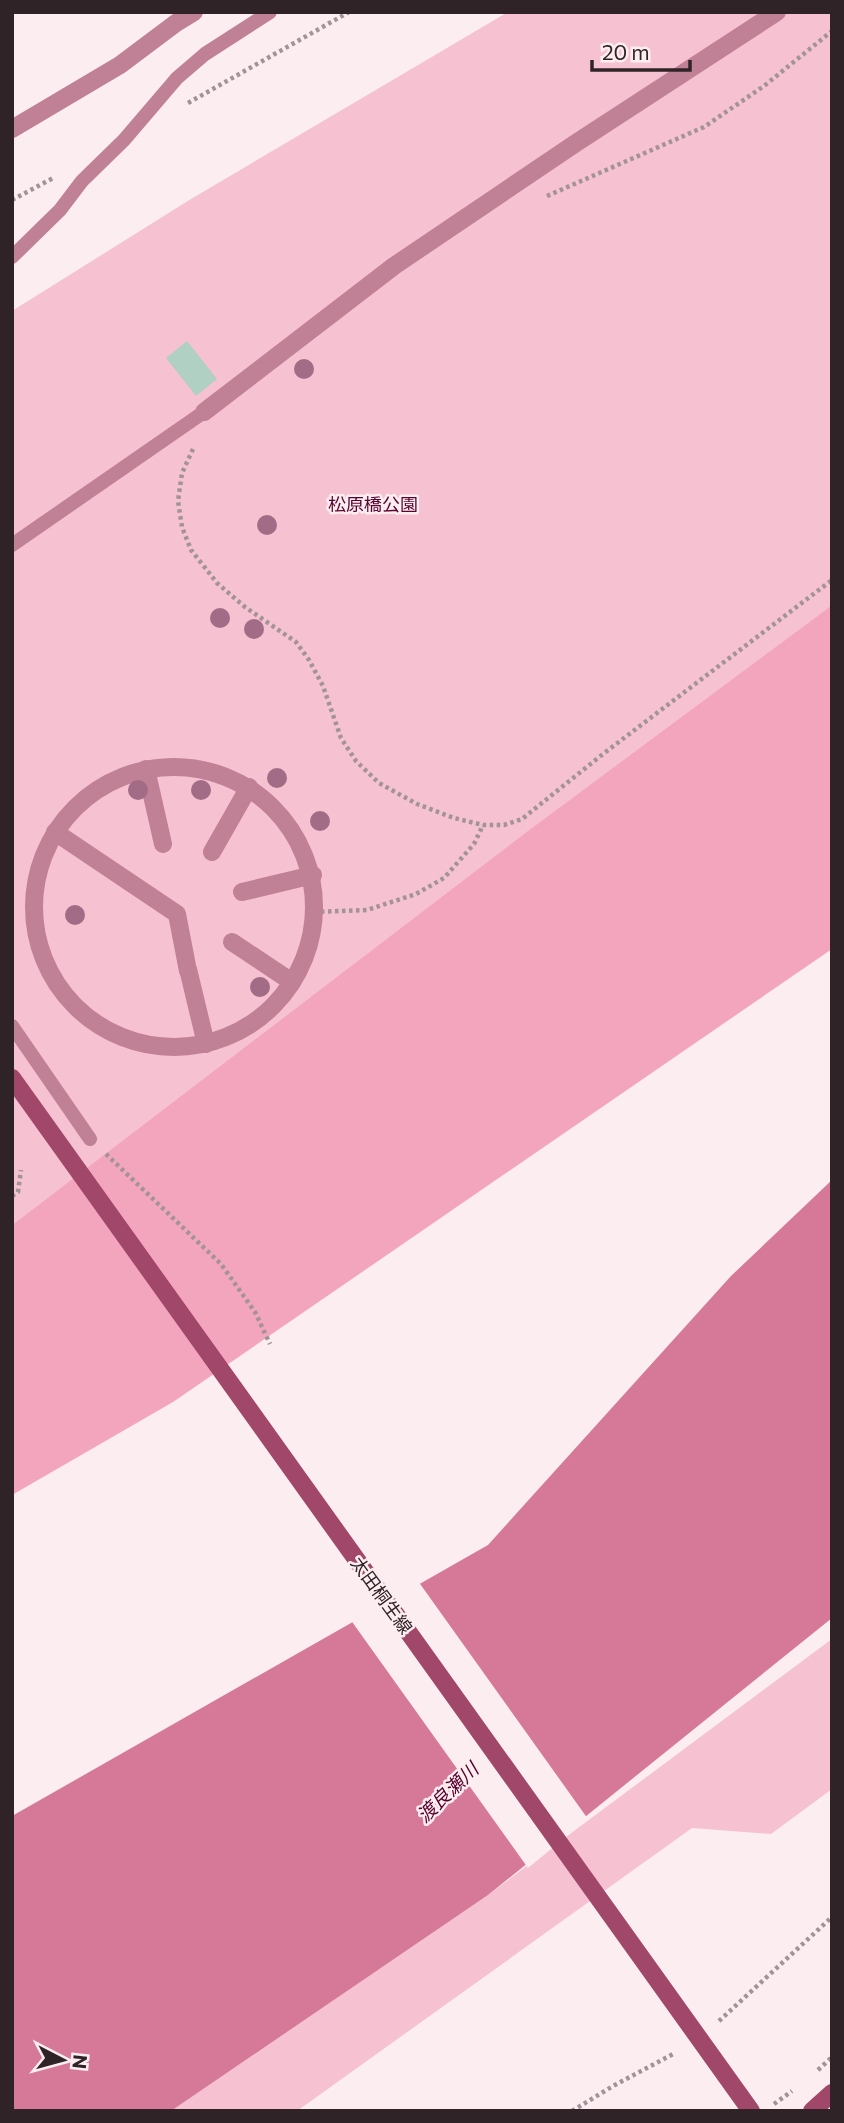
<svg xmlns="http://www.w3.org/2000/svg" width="844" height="2123" viewBox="0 0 844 2123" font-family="Commissioner,'Noto Sans JP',sans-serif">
	<rect width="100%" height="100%" fill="#fcedf1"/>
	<!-- green -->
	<g fill="#f6c1d1">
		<path d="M508 12H832V605L529 830 12 1225V311L191 199Z"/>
		<path d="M832 1639V1789L771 1834 692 1828 297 2111H171L488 1895Z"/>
	</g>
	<!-- forest -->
	<path fill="#f4a5be" d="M832 605V949L173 1402 12 1495V1225L529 830Z"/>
	<!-- water -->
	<path fill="#d67898" d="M832 1180V1618L488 1895 171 2111H12V1816L488 1545 731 1276Z"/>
	<!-- pier -->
	<path fill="#fcedf1" d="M418 1581 588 1819 528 1868 350 1619Z"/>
	<!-- building -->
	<path fill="#afd0c2" d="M187 341 217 379 196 396 166 358Z"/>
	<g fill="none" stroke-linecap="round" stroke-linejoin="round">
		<!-- path -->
		<g stroke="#a19397" stroke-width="4.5" stroke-dasharray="3.5 3.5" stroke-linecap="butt">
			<path d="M188 103 349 12"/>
			<path d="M547 196 704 127 764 86 832 31"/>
			<path d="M12 200 55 177"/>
			<path d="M193 449 182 473 178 501 182 527 191 550 217 583 245 607 296 642 309 660 323 686 341 738 356 761 379 783 417 804 454 818 483 825H504L522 819 603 754 832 580"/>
			<path d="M314 912 367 910 416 894 444 878 474 844 483 825"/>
			<path d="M106 1154 221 1264 255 1312 270 1344"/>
			<path d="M12 1196 18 1192 21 1170"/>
			<path d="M719 2021 832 1917"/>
			<path d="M818 2070 832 2057"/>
			<path d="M774 2104 792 2091"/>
			<path d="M572 2111 613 2086 675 2053"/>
		</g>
		<!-- lane -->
		<g stroke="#c08095" stroke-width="14">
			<path d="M12 257 60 210 82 181 124 140 177 78 205 54 270 12"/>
			<path d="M12 545 204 412"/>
			<path d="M12 1026 90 1139"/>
		</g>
		<!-- street -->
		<g stroke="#c08095" stroke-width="18">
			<path d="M12 129 120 65 176 23 194 12"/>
			<path d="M204 412 394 266 576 143 777 12"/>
			<circle cx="174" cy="907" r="140"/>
			<path d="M146 769 163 844"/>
			<path d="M55 832 177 914 188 971V969L206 1044"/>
			<path d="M212 852 249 787"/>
			<path d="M242 892 313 875"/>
			<path d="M232 942 292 982"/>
		</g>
		<!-- secondary -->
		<g stroke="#a14769" stroke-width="18">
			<path d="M12 1078 751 2111"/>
			<path d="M812 2111 832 2093"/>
		</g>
	</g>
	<!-- trees -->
	<g fill="#a36c86">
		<circle cx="304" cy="369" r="10"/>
		<circle cx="267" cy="525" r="10"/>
		<circle cx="220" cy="618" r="10"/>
		<circle cx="254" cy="629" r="10"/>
		<circle cx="277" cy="778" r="10"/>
		<circle cx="138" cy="790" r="10"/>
		<circle cx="201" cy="790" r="10"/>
		<circle cx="320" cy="821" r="10"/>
		<circle cx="75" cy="915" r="10"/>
		<circle cx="260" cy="987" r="10"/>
	</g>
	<g text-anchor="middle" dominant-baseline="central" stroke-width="5" stroke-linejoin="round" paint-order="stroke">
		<!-- park labels -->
		<g font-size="18" fill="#5b032f" stroke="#fcedf1">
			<text x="373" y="504">松原橋公園</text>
		</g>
		<!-- street labels -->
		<g font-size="18" fill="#302327" stroke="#fcedf1">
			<text transform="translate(382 1595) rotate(54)">太田桐生線</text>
		</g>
		<!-- water labels -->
		<g font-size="19" font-style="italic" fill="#57002c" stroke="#fcedf1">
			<text transform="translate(447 1792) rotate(-44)">渡良瀬川</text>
		</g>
	</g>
	<!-- border -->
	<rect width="844" height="2123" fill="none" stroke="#302327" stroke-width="28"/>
	<!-- north arrow -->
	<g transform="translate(63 2060) rotate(96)" stroke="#fcedf1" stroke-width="5" paint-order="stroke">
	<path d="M0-5L12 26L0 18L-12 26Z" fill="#302327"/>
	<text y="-10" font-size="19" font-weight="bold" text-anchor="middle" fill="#302327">N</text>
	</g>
	<!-- scale -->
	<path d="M592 60v10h98v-10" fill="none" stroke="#302327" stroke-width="3.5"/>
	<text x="602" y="60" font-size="21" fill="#302327" stroke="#fcedf1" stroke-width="5" paint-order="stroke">20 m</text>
</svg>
